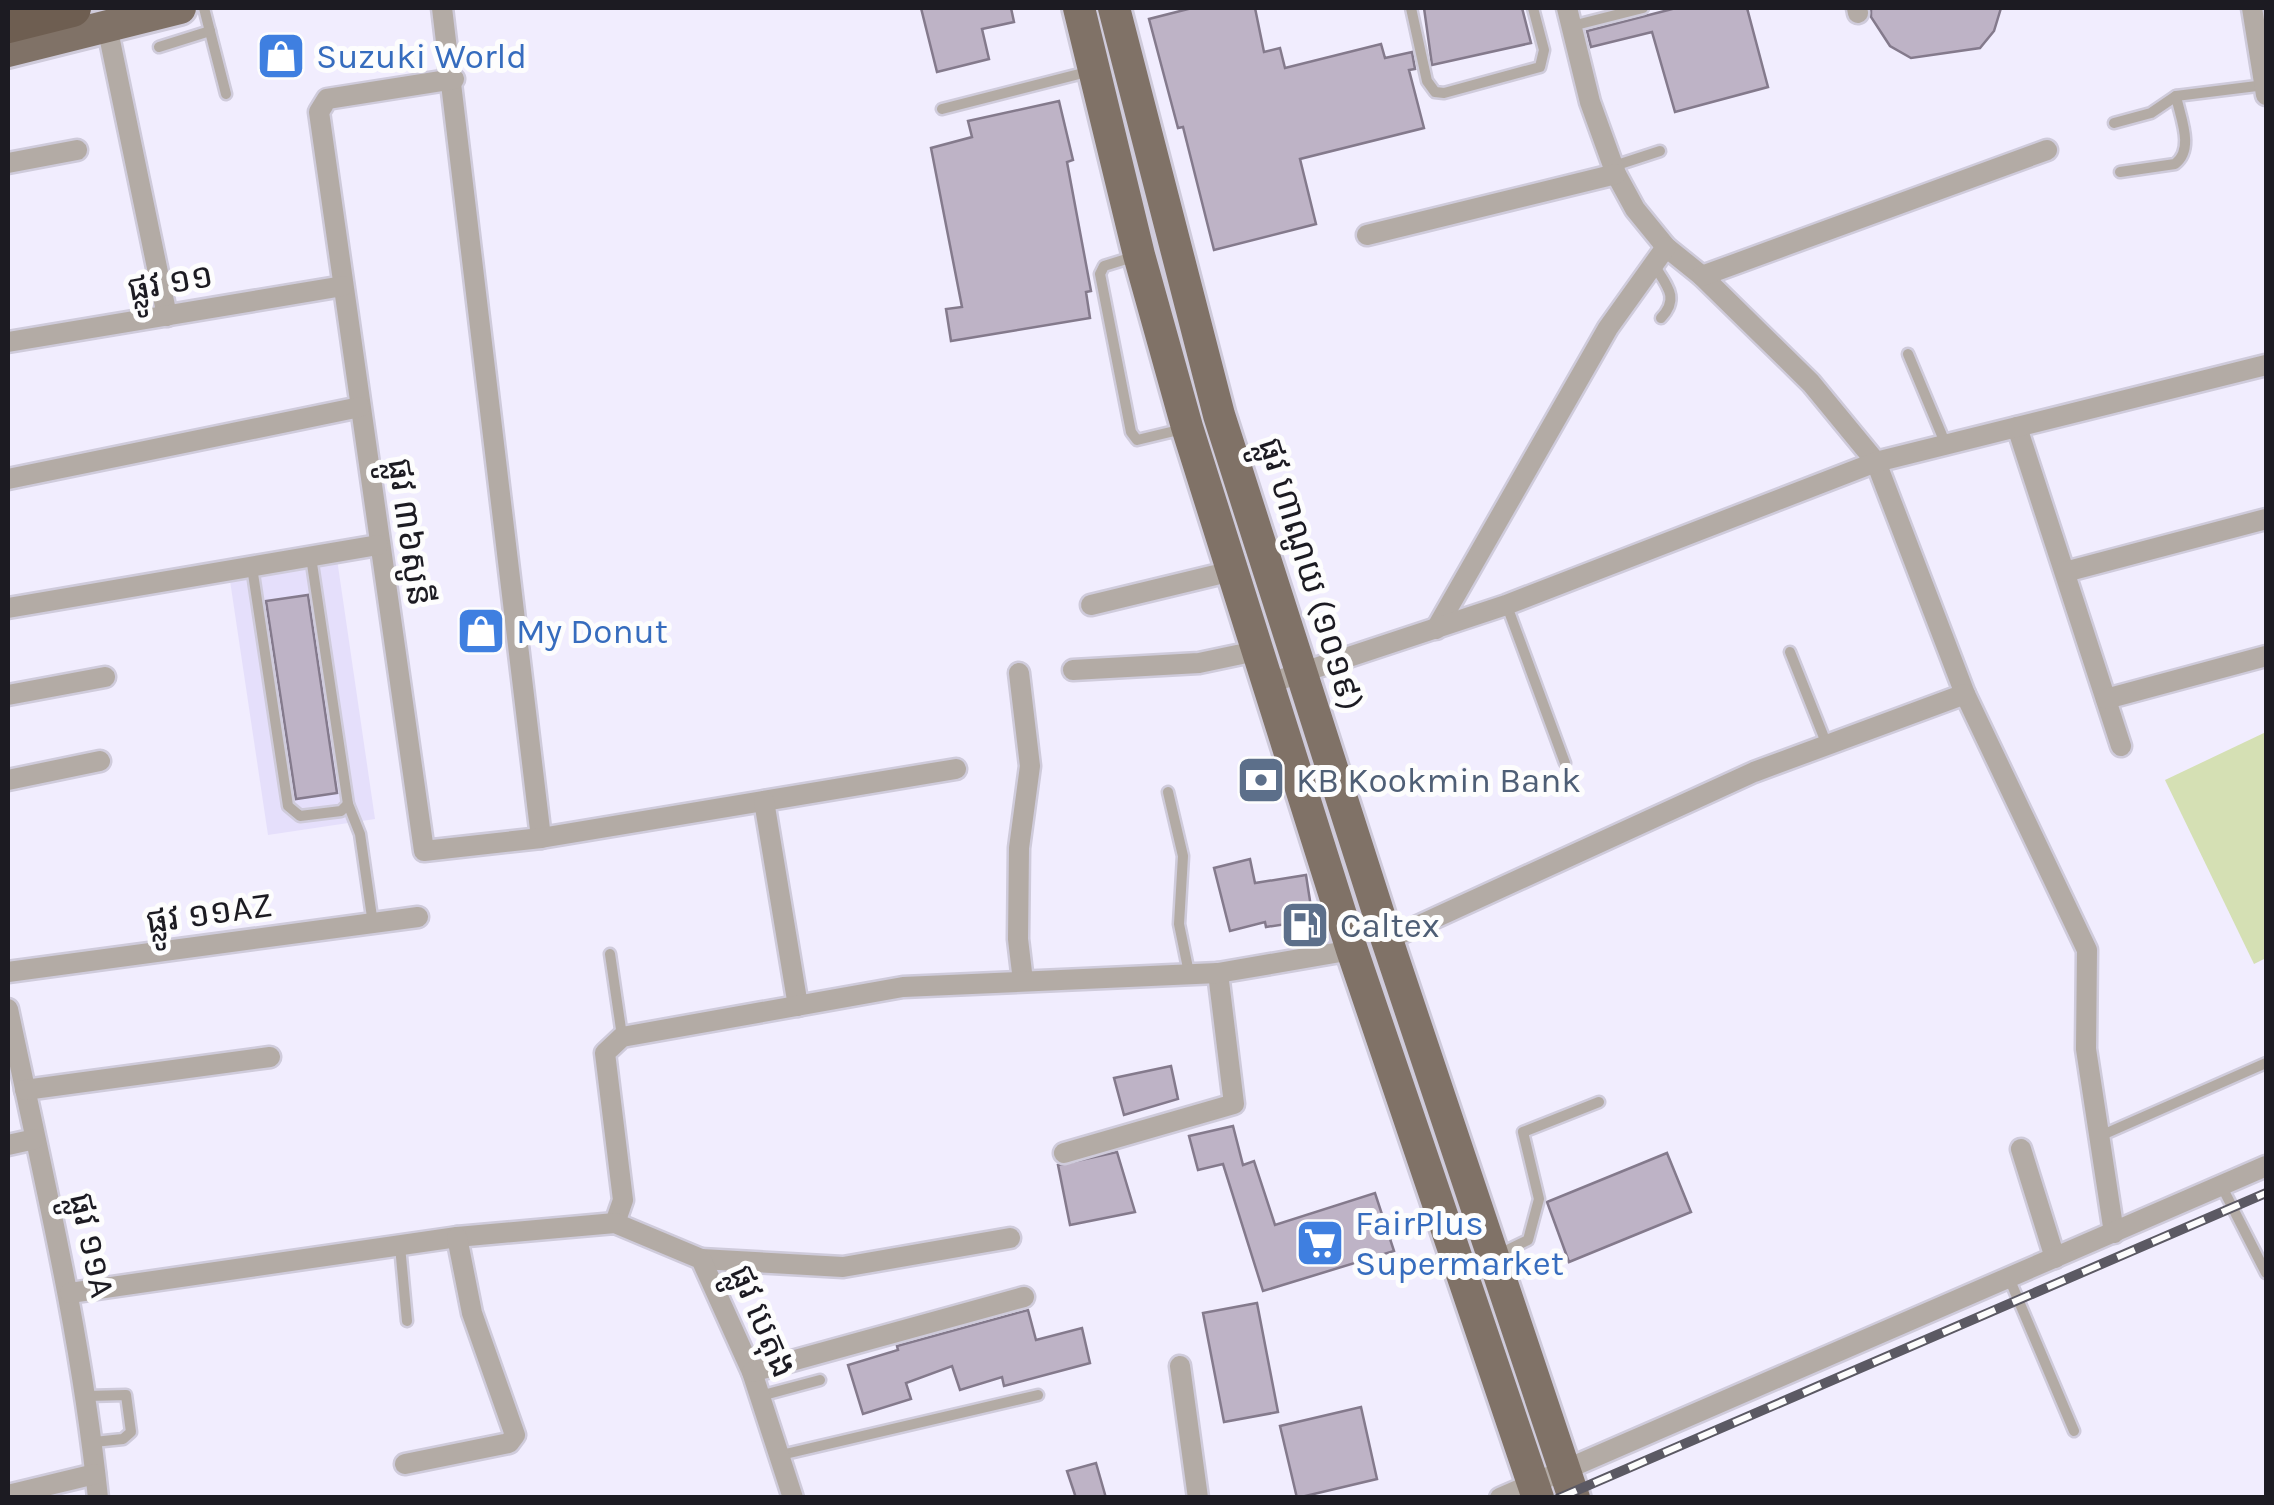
<svg xmlns="http://www.w3.org/2000/svg" width="2274" height="1505" viewBox="0 0 2274 1505" font-family="Karla,'Noto Sans Khmer',sans-serif">
	<rect width="100%" height="100%" fill="#f1edfe"/>
	<!-- built -->
	<path fill="#e5dffb" d="M337 559 375 819 268 835 229 574Z"/>
	<!-- green -->
	<path fill="#d5e0b4" d="M2266 732V958L2254 964 2165 780Z"/>
	<!-- building -->
	<g fill="#beb3c6" stroke="#847a8c" stroke-width="2.5">
		<path d="M921 8H1011L1014 22 982 29 989 59 937 72Z"/>
		<path d="M1192 8H1255L1264 52 1280 48 1285 68 1381 44 1385 58 1412 52 1415 69 1409 70 1424 128 1300 159 1316 224 1214 250 1183 127 1178 128 1149 19Z"/>
		<path d="M1424 8H1522L1531 43 1432 65Z"/>
		<path d="M1676 8H1747L1768 87 1675 112 1652 32 1591 47 1587 31Z"/>
		<path d="M1871 8H2001L1994 31 1980 48 1911 58 1890 46 1871 17Z"/>
		<path d="M1059 101 1073 160 1067 162 1091 291 1086 292 1090 318 951 341 946 309 962 307 931 148 972 137 968 121Z"/>
		<path d="M308 595 337 793 296 799 266 601Z"/>
		<path d="M1250 859 1255 883 1306 875 1313 920 1266 927 1265 922 1230 931 1214 868Z"/>
		<path d="M1171 1066 1178 1099 1124 1115 1114 1078Z"/>
		<path d="M1233 1126 1243 1165 1254 1161 1275 1225 1375 1193 1394 1251 1263 1291 1223 1164 1198 1170 1189 1136Z"/>
		<path d="M1117 1152 1135 1212 1070 1225 1058 1165Z"/>
		<path d="M1667 1153 1691 1212 1569 1262 1547 1202Z"/>
		<path d="M1257 1303 1278 1412 1224 1422 1203 1313Z"/>
		<path d="M1028 1310 1036 1340 1082 1328 1090 1363 1004 1386 1002 1377 960 1390 952 1366 906 1383 911 1399 863 1414 848 1365 898 1350 897 1346Z"/>
		<path d="M1361 1407 1377 1479 1297 1498 1280 1426Z"/>
		<path d="M1096 1463 1106 1498H1076L1067 1471Z"/>
	</g>
	<g fill="none" stroke-linecap="round" stroke-linejoin="round">
		<!-- lane casing -->
		<g stroke="#cfcbdb" stroke-width="15">
			<g id="lane">
				<path d="M204 8 226 94"/>
				<path d="M1411 8 1427 81 1435 92 1444 93 1540 67 1544 50 1533 8"/>
				<path d="M1572 26 1643 8"/>
				<path d="M159 47 210 31"/>
				<path d="M942 109 1091 71"/>
				<path d="M2114 123 2151 113 2176 96 2265 85"/>
				<path d="M1614 166 1660 151"/>
				<path d="M2120 172 2175 164C2195 149 2180 117 2176 96"/>
				<path d="M1133 257 1104 266 1100 274 1131 432 1137 440 1183 429"/>
				<path d="M1654 265C1667 286 1680 298 1661 318"/>
				<path d="M1908 354 1946 445"/>
				<path d="M311 557 348 804 360 834 373 924"/>
				<path d="M252 567 288 806 300 816 341 811 348 804"/>
				<path d="M1507 606 1565 763"/>
				<path d="M1790 652 1827 745"/>
				<path d="M1168 792 1183 856 1179 924 1189 973"/>
				<path d="M610 954 622 1036"/>
				<path d="M2100 1136 2266 1063"/>
				<path d="M2221 1185 2266 1273"/>
				<path d="M400 1246 407 1321"/>
				<path d="M1497 1255 1528 1240 1539 1199 1523 1132 1599 1102"/>
				<path d="M2009 1278 2074 1431"/>
				<path d="M87 1396 126 1395 131 1432 123 1439 94 1442"/>
				<path d="M760 1396 820 1380"/>
				<path d="M781 1455 1038 1395"/>
			</g>
		</g>
		<!-- street casing -->
		<g stroke="#cfcbdb" stroke-width="25">
			<g id="street">
				<path d="M442 8 541 838"/>
				<path d="M1567 8 1590 102 1616 174 1635 209 1666 247 1702 276 1811 383 1876 462 1965 694 2087 950 2086 1049 2114 1233"/>
				<path d="M1857 8 1858 13"/>
				<path d="M2252 8 2266 95"/>
				<path d="M107 26 167 316"/>
				<path d="M454 79 327 99 319 112 424 851 541 838 956 769"/>
				<path d="M8 163 77 150"/>
				<path d="M1367 235 1616 174"/>
				<path d="M1702 276 2047 150"/>
				<path d="M8 342 343 286"/>
				<path d="M2017 427 2121 746"/>
				<path d="M8 479 360 407"/>
				<path d="M2065 572 2266 519"/>
				<path d="M1091 605 1232 571"/>
				<path d="M8 608 378 545"/>
				<path d="M1436 629 1608 328 1666 247"/>
				<path d="M1073 670 1199 663 1256 651"/>
				<path d="M1019 673 1030 766 1019 848 1018 939 1023 981"/>
				<path d="M1267 684 1506 605 1876 462 2266 365"/>
				<path d="M8 695 105 677"/>
				<path d="M2106 699 2266 656"/>
				<path d="M8 780 100 761"/>
				<path d="M764 801 798 1006"/>
				<path d="M1387 940 1754 772 1965 694"/>
				<path d="M8 972 418 917"/>
				<path d="M8 1009C42 1171 81 1332 98 1498"/>
				<path d="M25 1090 270 1057"/>
				<path d="M8 1145 35 1139"/>
				<path d="M2021 1149 2055 1258"/>
				<path d="M1064 1153 1234 1104 1218 973"/>
				<path d="M615 1223 623 1200 605 1053 622 1037 903 987 1218 973 1352 950"/>
				<path d="M701 1259 843 1267 1010 1238"/>
				<path d="M70 1293 457 1237 615 1223 701 1259 752 1372 793 1498"/>
				<path d="M1180 1366 1198 1498"/>
				<path d="M752 1372 1024 1297"/>
				<path d="M405 1464 509 1443 515 1435 472 1313 457 1237"/>
				<path d="M8 1495 95 1474"/>
				<path d="M1500 1498 2266 1166"/>
			</g>
		</g>
		<!-- primary casing -->
		<g stroke="#cfcbdb" stroke-width="38">
			<g id="primary">
				<path d="M1079 8 1139 255 1187 427 1352 950 1538 1498"/>
				<path d="M1114 8 1219 415 1387 940 1574 1498"/>
				<path d="M8 51 180 8"/>
			</g>
		</g>
		<!-- highway casing -->
		<g stroke="#cfcbdb" stroke-width="42">
			<path id="highway" d="M8 24 72 8"/>
		</g>
		<!-- lane -->
		<use href="#lane" stroke="#b3aba5" stroke-width="10"/>
		<!-- street -->
		<use href="#street" stroke="#b3aba5" stroke-width="20"/>
		<!-- primary -->
		<use href="#primary" stroke="#807267" stroke-width="32"/>
		<!-- highway -->
		<use href="#highway" stroke="#6e5e51" stroke-width="38"/>
		<!-- rail casing -->
		<g stroke="#5b5963" stroke-width="10">
			<path id="rail" d="M1559 1498 2266 1193"/>
		</g>
		<!-- rail -->
		<use href="#rail" stroke="#fdfdfd" stroke-width="6" stroke-dasharray="19" stroke-linecap="butt"/>
	</g>
	<!-- icons -->
	<defs>
		<g id="shop-square" transform="scale(2.5)"><rect x="-9" y="-9" width="18" height="18" rx="4" fill="#3f7fe0" stroke="#fdfdfd"/><path d="M-5-2.5h2.3a2.7 3.5 0 0 1 5.4 0H5L5.5 6h-11ZM-1.5-2.5h3a1.5 2.3 0 0 0-3 0Z" fill="#fff"/></g>
		<g id="bank-square" transform="scale(2.5)"><rect x="-9" y="-9" width="18" height="18" rx="4" fill="#5c6f8a" stroke="#fdfdfd"/><path d="M-6-4H6V4H-6ZM0-2.3a2.3 2.3 0 1 0 0 4.6a2.3 2.3 0 1 0 0-4.6Z" fill="#fff"/></g>
		<g id="fuel-square" transform="scale(2.5)"><rect x="-9" y="-9" width="18" height="18" rx="4" fill="#5c6f8a" stroke="#fdfdfd"/><path d="M-5.5-6h7V0h2V4h1.3V-2.5L3-4.5l.8-.8L6-3V5H2.5V1h-1V6h-7ZM-4.2-4.7v3.2H.2V-4.7Z" fill="#fff"/></g>
		<g id="supermarket-square" transform="scale(2.5)"><rect x="-9" y="-9" width="18" height="18" rx="4" fill="#3f7fe0" stroke="#fdfdfd"/><path d="M-6-5.5h2.5l.6 2H6L4.5 2H-2.5L-4.4-4H-6ZM-1.5 3.2a1.3 1.3 0 1 0 .1 0ZM3 3.2a1.3 1.3 0 1 0 .1 0Z" fill="#fff"/></g>
	</defs>
	<g fill-rule="evenodd">
		<use href="#shop-square" x="281" y="56"/>
		<use href="#shop-square" x="481" y="631"/>
		<use href="#bank-square" x="1261" y="780"/>
		<use href="#fuel-square" x="1305" y="925"/>
		<use href="#supermarket-square" x="1320" y="1243"/>
	</g>
	<g text-anchor="middle" dominant-baseline="central" stroke-width="10" stroke-linejoin="round" paint-order="stroke">
		<!-- shop labels -->
		<g font-size="35" fill="#366cbe" stroke="#fdfdfd" text-anchor="start">
			<text x="316" y="56">Suzuki World</text>
			<text x="516" y="631">My Donut</text>
			<text x="1355" y="1223">FairPlus<tspan x="1355" dy="40">Supermarket</tspan></text>
		</g>
		<!-- street labels -->
		<g font-size="35" fill="#1c1b22" stroke="#fdfdfd">
			<text transform="translate(170 282) rotate(-10)">ផ្លូវ ១១</text>
			<text transform="translate(410 532) rotate(82)">ផ្លូវ ៣៦សូនី</text>
			<text transform="translate(1311 574) rotate(73)">ផ្លូវ ហាណូយ (១០១៩)</text>
			<text transform="translate(209 913) rotate(-8)">ផ្លូវ ១១AZ</text>
			<text transform="translate(92 1245) rotate(78)">ផ្លូវ ១១A</text>
			<text transform="translate(763 1321) rotate(67)">ផ្លូវ បេតុង</text>
		</g>
		<!-- service labels -->
		<g font-size="35" fill="#4e5e75" stroke="#fdfdfd" text-anchor="start">
			<text x="1296" y="780">KB Kookmin Bank</text>
			<text x="1340" y="925">Caltex</text>
		</g>
	</g>
	<!-- border -->
	<rect width="2274" height="1505" fill="none" stroke="#1c1b22" stroke-width="20"/>
</svg>
